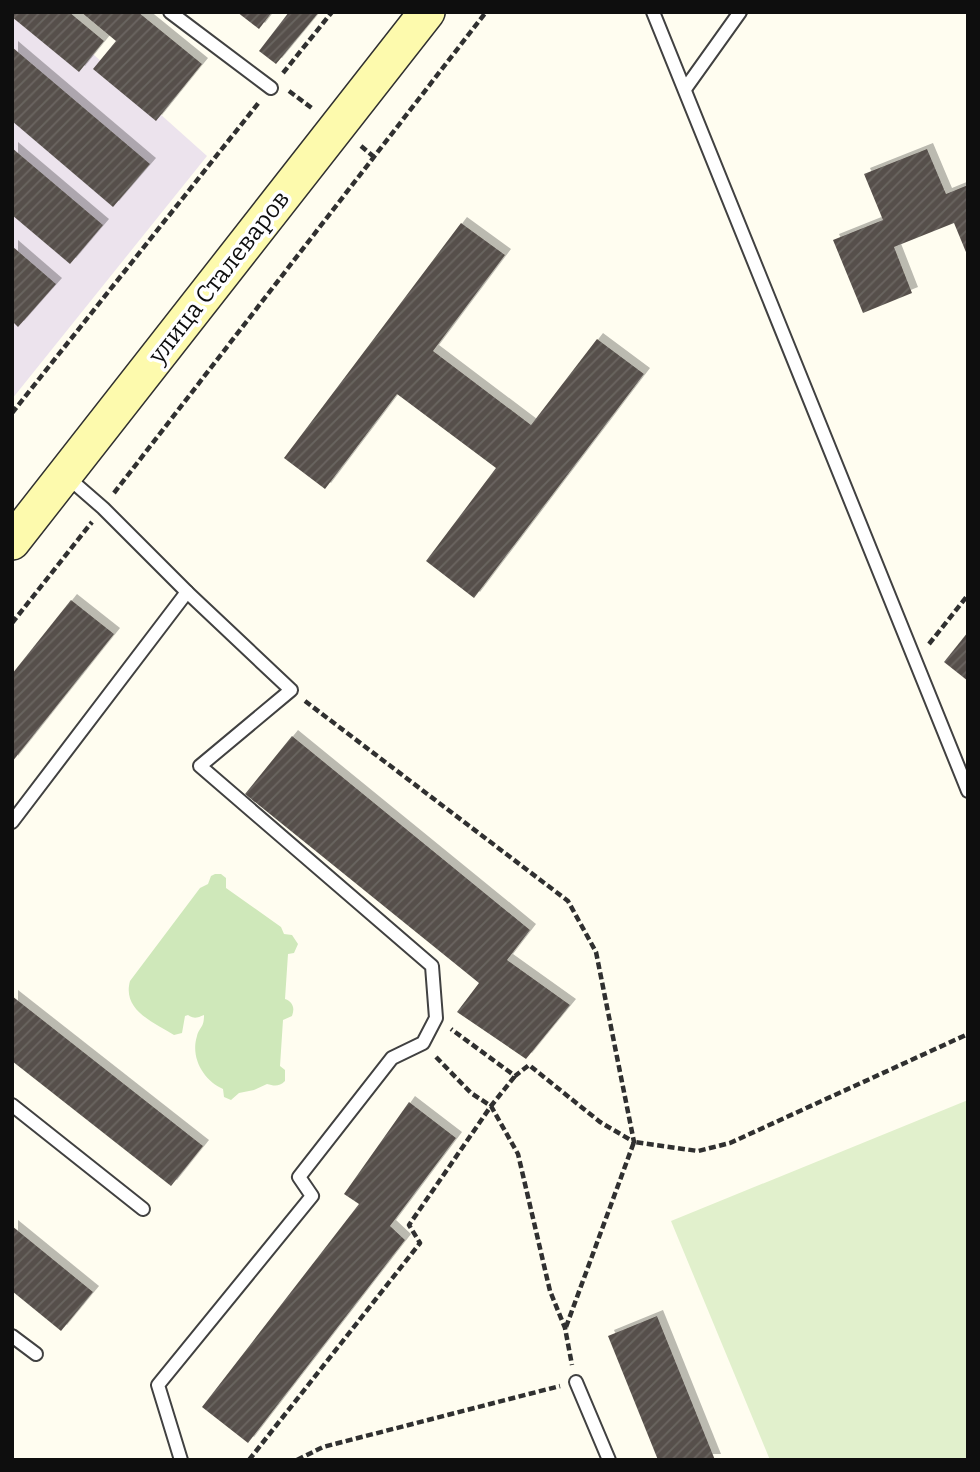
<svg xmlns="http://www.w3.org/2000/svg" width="980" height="1472" viewBox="0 0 980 1472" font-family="Bitter,serif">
	<defs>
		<pattern id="building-hatch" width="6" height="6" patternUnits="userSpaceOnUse" patternTransform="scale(1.75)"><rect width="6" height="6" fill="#57504b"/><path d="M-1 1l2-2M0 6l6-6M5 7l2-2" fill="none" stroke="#6a6561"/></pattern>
		<filter id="shadow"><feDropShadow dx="6" dy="-6" stdDeviation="0" flood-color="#0004"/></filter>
	</defs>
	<rect width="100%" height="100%" fill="#fffdf0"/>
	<!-- industrial -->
	<path fill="#ece3ed" d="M12 12H46L207 156 12 399Z"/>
	<!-- grass -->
	<path fill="#cfe8ba" d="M215 874H221L226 878V888L281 927 284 934 292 935 298 944 294 953 288 954 285 999C293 1002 295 1008 292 1016L283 1020 280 1066 285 1070V1081C279 1087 274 1086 267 1084L254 1090 239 1093 231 1100 224 1097 223 1089C204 1081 190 1058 197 1036 200 1026 204 1028 204 1015 197 1018 194 1019 188 1015L185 1016 182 1033 174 1035C153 1022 122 1010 130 981L200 888 208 884 211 876Z"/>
	<!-- pitch -->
	<path fill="#e1f0cc" d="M968 1100V1460H770L671 1221Z"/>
	<!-- building -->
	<g fill="url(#building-hatch)" filter="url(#shadow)">
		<path d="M12 12H69L104 41 79 72 12 17Z"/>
		<path d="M81 12H138L202 64 156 121 93 69 116 41Z"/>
		<path d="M237 12H272L259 29Z"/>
		<path d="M289 12H319L276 64 259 51Z"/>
		<path d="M12 47 150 164 113 207 12 121Z"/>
		<path d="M12 148 103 225 70 264 12 215Z"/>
		<path d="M927 149 946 194 968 185V257L954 223 894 247 912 293 863 313 833 240 883 220 864 174Z"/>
		<path d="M461 223 505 255 433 351 531 425 597 339 644 374 474 598 426 561 496 468 397 394 325 489 284 458Z"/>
		<path d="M12 246 56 284 18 327 12 321Z"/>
		<path d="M71 600 114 634 12 762V674Z"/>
		<path d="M968 632V681L944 662Z"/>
		<path d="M292 736 530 930 507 960 570 1005 526 1059 457 1012 479 983 245 794Z"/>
		<path d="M12 996 203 1146 171 1186 12 1061Z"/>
		<path d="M409 1102 456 1138 390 1226 405 1240 248 1443 202 1407 359 1204 344 1194Z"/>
		<path d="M12 1226 93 1292 61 1331 12 1291Z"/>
		<path d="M657 1316 715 1460H658L608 1336Z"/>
	</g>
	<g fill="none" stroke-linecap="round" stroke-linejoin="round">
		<!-- lane casing -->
		<g stroke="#414141" stroke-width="16">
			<g id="lane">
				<path d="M170 12 271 88"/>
				<path d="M653 12 968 791"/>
				<path d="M685 89 740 12"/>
				<path d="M12 822 187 592 103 508 65 475"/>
				<path d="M12 1105 143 1209"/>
				<path d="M12 1336 36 1354"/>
				<path d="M576 1382 609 1460"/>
				<path d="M181 1460 158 1385 312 1196 299 1177 392 1058 423 1043 436 1018 432 966 200 766 291 690 187 592"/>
			</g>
		</g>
		<!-- secondary casing -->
		<g stroke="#303030" stroke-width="38">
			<path id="secondary" d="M12 542 427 12"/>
		</g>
		<!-- path -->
		<g stroke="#303030" stroke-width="4.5" stroke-dasharray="7 3.5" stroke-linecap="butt">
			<path d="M283 73 332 12"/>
			<path d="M289 91 313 109"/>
			<path d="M361 146 374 157"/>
			<path d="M12 413 260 101"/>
			<path d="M114 493 486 12"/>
			<path d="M12 623 92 522"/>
			<path d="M929 644 968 595"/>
			<path d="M305 701 568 901 596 952 634 1142 600 1122 529 1065 515 1076 451 1029"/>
			<path d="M436 1057 471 1093 491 1106 518 1154 550 1291 565 1328 572 1365"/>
			<path d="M566 1327 634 1142 698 1151 730 1143 968 1034"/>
			<path d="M249 1460 420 1243 409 1225 491 1106 515 1076"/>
			<path d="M297 1460 323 1447 560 1386"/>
		</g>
		<!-- lane -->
		<use href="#lane" stroke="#fff" stroke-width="12"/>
		<!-- secondary -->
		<use href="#secondary" stroke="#fdfaad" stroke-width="35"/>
	</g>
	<g text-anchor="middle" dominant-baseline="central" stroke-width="7" stroke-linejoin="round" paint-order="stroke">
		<!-- street labels -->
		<g font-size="24" fill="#0e0e0e" stroke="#fff">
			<text transform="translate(219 277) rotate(-52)">улица Сталеваров</text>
		</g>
	</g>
	<!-- border -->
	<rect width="980" height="1472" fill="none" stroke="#0e0e0e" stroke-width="28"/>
</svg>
